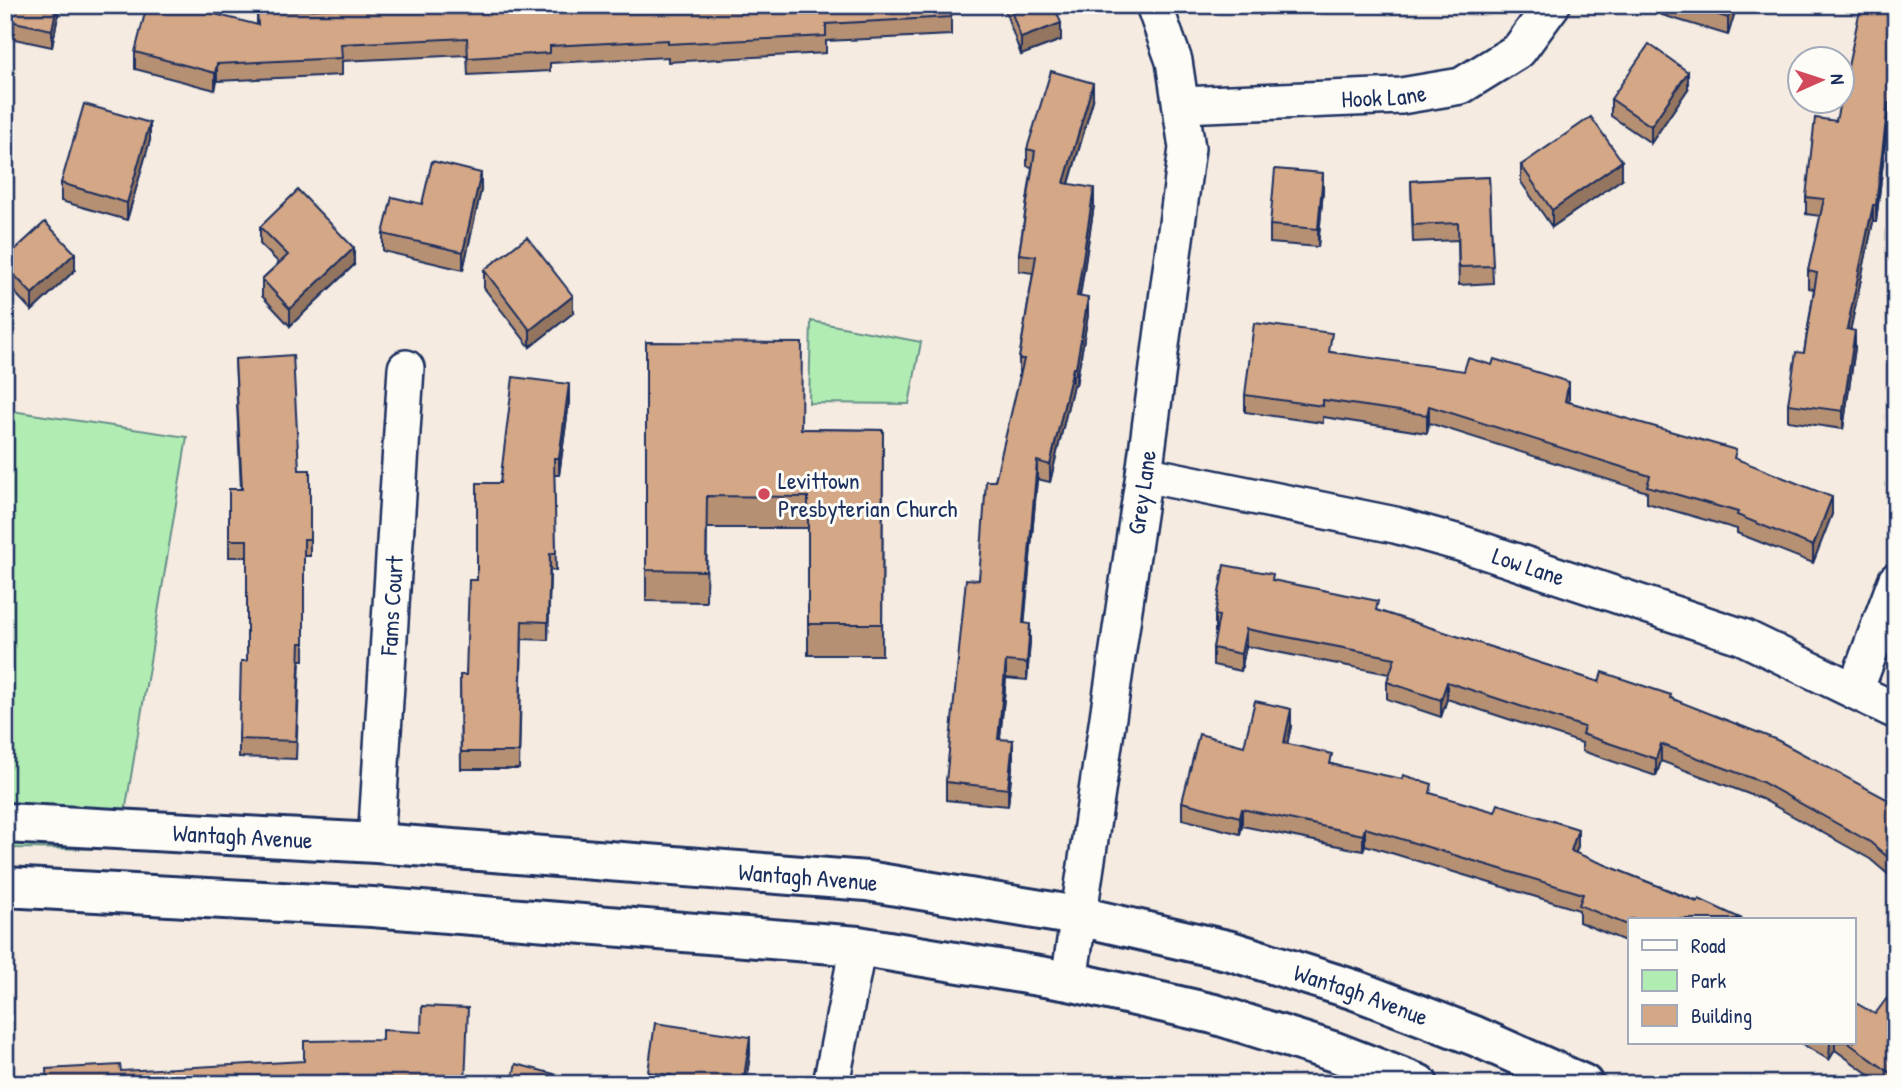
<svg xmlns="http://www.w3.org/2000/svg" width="1901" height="1089" viewBox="0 0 1901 1089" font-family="'Patrick Hand',sans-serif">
	<rect width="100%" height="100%" fill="#f5ebe0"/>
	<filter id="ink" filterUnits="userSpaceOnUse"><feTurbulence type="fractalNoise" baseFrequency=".0143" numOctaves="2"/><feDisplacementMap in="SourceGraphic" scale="14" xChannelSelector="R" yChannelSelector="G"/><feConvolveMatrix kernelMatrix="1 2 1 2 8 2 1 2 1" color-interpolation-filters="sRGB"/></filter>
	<g filter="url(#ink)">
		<!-- green -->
		<g fill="#b1edb3" stroke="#668e88" stroke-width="2">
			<path d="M811 321 921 342 909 404 809 403Z"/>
			<path d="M5 410 187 437 119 849 5 848Z"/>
		</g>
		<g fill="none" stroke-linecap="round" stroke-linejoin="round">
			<!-- street casing -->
			<g stroke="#1b2f5e" stroke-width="40">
				<g id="street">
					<path id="s1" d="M1181 105 1401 96 1461 86 1519 50 1552 5"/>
					<path id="s2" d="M1144 474 1395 525 1463 544 1743 637 1896 711"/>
					<path d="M1855 691 1896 581"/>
					<path id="s3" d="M376 843 406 368"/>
					<path id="s4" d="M1069 981 1144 474 1187 148 1174 61 1154 5"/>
					<path d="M831 1084 858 946"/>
				</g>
			</g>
			<!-- secondary casing -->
			<g stroke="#1b2f5e" stroke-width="44">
				<g id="secondary">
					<path id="s5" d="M5 823 376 843 867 881 1083 917 1231 951 1355 990 1475 1036 1583 1084"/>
					<path d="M5 887 372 907 858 946 1069 981 1214 1014 1335 1052 1418 1084"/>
				</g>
			</g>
			<!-- street -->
			<use href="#street" stroke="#fdfcf7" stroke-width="35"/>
			<!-- secondary -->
			<use href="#secondary" stroke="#fdfcf7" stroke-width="38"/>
		</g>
		<!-- wall -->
		<g fill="#b69073" stroke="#1b2f5e" stroke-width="2">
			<path d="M5 5H60L52 47 5 37Z"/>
			<path d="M1003 5H1054L1061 40 1021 55Z"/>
			<path d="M1257 5H1284L1260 15Z"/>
			<path d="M1662 5H1737L1728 35 1662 15Z"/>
			<path d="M1896 5V122L1888 120 1876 222H1873L1850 330 1855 348 1843 429 1788 421V404L1804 353 1814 289 1808 288V271L1821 216 1806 214V197L1836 121Z"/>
			<path d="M257 12 951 17V35L826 41V53L668 62V57L550 63V71L468 75 467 55 342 61V75L217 81 215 90 135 69V52L257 25Z"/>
			<path d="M1688 89 1651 143 1611 116V99Z"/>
			<path d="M1093 100 1069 184 1094 205 1080 297 1088 315 1076 385H1073L1050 482 1037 479 1024 623 1030 641 1027 680 1006 678 1000 739 1013 757 1008 806 946 800V782L995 481 1021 376H1019V359L1033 273 1019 271V254L1032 167 1027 166V149Z"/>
			<path d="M150 140 127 220 61 201V183Z"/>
			<path d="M1521 165 1622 179 1552 227 1521 182Z"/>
			<path d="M1489 177 1493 283 1459 285 1458 240 1413 242 1411 181Z"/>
			<path d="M481 190 463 270 383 251V234L422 204Z"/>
			<path d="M1323 190 1318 247 1270 243V225Z"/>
			<path d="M260 227 354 265 290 326 262 296V279L279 263 260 244Z"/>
			<path d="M5 259 75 270 32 311 5 282Z"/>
			<path d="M484 270 573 313 530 347 484 288Z"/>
			<path d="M646 342 801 429 883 430 882 655H808V528H707L706 602 646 601Z"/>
			<path d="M1331 352 1569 399V402L1736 459 1832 514 1813 563 1737 533V529L1647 503V492L1429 423 1427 433 1323 417V423L1245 412V395Z"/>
			<path d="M235 359 299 470H310V556H304V660H300L296 759 239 757V739L247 661V557H229V489H241Z"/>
			<path d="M569 402 559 475H554L556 570H550L548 640 522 639 519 769H461L460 675H466L477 580Z"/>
			<path d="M1273 580 1378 611 1599 682 1671 698 1896 804V881L1870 859 1762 799 1661 761 1656 776 1582 751V743L1447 699 1441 717 1387 699V682L1389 674 1246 646 1241 671 1213 665V648L1216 632H1215V615Z"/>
			<path d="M1291 726 1287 744 1332 764 1432 794 1578 846 1575 853 1742 919H1630V943L1579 922V910L1365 845 1363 851 1242 826 1240 834 1182 819V802L1244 746Z"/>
			<path d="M1896 1004V1084H1882L1835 1050 1829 1060 1799 1042H1854L1875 1014Z"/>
			<path d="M750 1054 746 1084H648V1072Z"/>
		</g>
		<!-- shaded-wall -->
		<g fill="#94755e" stroke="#1b2f5e" stroke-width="2">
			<path d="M57 5H60L52 47V30Z"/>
			<path d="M1260 5H1284L1260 15Z"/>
			<path d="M1732 5H1737L1728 35V18Z"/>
			<path d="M1061 23V40L1021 55V38Z"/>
			<path d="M217 64V81L215 90V73Z"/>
			<path d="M1688 72V89L1651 143V126Z"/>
			<path d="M1093 83V100L1064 200V183Z"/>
			<path d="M1888 103V120L1876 222V205Z"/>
			<path d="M150 123V140L127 220V203Z"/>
			<path d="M1622 161V179L1552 227V210Z"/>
			<path d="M481 173V190L463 270V252Z"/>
			<path d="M1323 173V190L1318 247V229Z"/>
			<path d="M1094 188V205L1077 313V296Z"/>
			<path d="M1873 205V222L1847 346V329Z"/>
			<path d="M354 248V265L290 326V309Z"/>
			<path d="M75 253V270L32 311V294Z"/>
			<path d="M573 296V313L530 347V330Z"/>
			<path d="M1088 298V315L1076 385V368Z"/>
			<path d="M1855 331V348L1843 429V411Z"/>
			<path d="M1073 368V385L1050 482V465Z"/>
			<path d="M1569 382V399L1565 418V401Z"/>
			<path d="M569 384V402L559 475V458Z"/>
			<path d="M1429 406V423L1427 433V415Z"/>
			<path d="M1037 461V479L1023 640V623Z"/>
			<path d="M1832 497V514L1813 563V546Z"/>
			<path d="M550 553V570L548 640V622Z"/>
			<path d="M1030 624V641L1027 680V663Z"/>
			<path d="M1246 629V646L1241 671V654Z"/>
			<path d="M1006 661V678L998 756V739Z"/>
			<path d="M1447 682V699L1441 717V700Z"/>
			<path d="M1291 709V726L1284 760V743Z"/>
			<path d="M1013 740V757L1008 806V789Z"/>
			<path d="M1661 744V761L1656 776V759Z"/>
			<path d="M1242 809V826L1240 834V817Z"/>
			<path d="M1365 828V845L1363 851V835Z"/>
			<path d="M1578 829V846L1571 868V851Z"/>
			<path d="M750 1037V1054L746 1084H743Z"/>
			<path d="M1830 1042H1835V1050L1829 1060Z"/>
		</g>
		<!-- building -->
		<g fill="#d4a786" stroke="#1b2f5e" stroke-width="2">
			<path d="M5 5H57L52 30 5 20Z"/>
			<path d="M147 5H179L258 25 257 12 363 7V5H950L951 17 826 24V36L668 44V40L550 46V53L468 58 467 38 341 44 342 58 217 64 215 73 135 52Z"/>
			<path d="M1009 5H1054L1061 23 1021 38Z"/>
			<path d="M1687 5H1732L1728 18Z"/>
			<path d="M1861 5H1896V105L1888 103 1876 205H1873L1847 329 1855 331 1843 411 1788 404 1796 352 1804 353 1817 273 1808 271 1824 199 1806 197 1815 118 1836 121 1840 102H1842V95Z"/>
			<path d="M1649 44 1688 72 1651 126 1611 99Z"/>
			<path d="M1051 71 1093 83 1064 183 1094 188 1077 296 1088 298 1076 368H1073L1050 465 1037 461 1023 623 1030 624 1027 663 1006 661 998 739 1013 740 1008 789 946 782 966 579 979 580 986 481H995L1024 359H1019L1036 256 1019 254 1035 151 1027 149Z"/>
			<path d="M84 104 150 123 127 203 61 183Z"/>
			<path d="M1591 117 1622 161 1552 210 1521 165Z"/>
			<path d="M432 161 481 173 463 252 383 234 392 197 422 204Z"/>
			<path d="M1275 169 1323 173 1318 229 1270 225Z"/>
			<path d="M1489 177 1493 266 1459 267 1458 223 1413 225 1411 181Z"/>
			<path d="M298 190 354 248 290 309 262 279 288 255 260 227Z"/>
			<path d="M45 222 75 253 32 294 5 265V259Z"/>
			<path d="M527 237 573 296 530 330 484 270Z"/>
			<path d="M1254 323 1332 333 1329 352 1464 371 1468 358 1492 365 1494 359 1569 382 1565 401 1736 450 1734 458 1832 497 1813 546 1737 515 1738 512 1647 486 1650 476 1429 406 1427 415 1323 400V406L1245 395Z"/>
			<path d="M646 342 802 343 801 429 883 430 882 624H808V497L707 496 706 571 646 570Z"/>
			<path d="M293 355 299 470H310V539H304V643H300L296 741 239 739 241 661H247V540H229V489H242L235 359Z"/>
			<path d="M513 377 569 384 559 458H554L556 553H550L548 622 522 621 519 752H461L460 675H466L469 580H477V483H500Z"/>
			<path d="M1224 565 1273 574 1272 580 1378 601 1376 610 1599 682 1602 672 1671 695 1670 698 1777 740 1896 804V864L1870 842 1762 782 1661 744 1656 759 1582 734 1584 727 1447 682 1441 700 1387 682 1395 658 1246 629 1241 654 1213 648 1219 616 1215 615Z"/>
			<path d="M1255 701 1291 709 1284 743 1332 754 1330 764 1402 779 1403 775 1432 784 1430 793 1495 812 1498 804 1578 829 1571 851 1697 902 1699 899 1742 919H1630V926L1579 905 1583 894 1365 828 1363 835 1242 809 1240 817 1182 802 1199 734 1244 746Z"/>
			<path d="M1887 998 1896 1004V1077L1847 1042H1854V1002L1875 1014Z"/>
			<path d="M422 1006 468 1008 465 1084H47L46 1069 120 1065 121 1071 304 1061V1041L382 1040V1030L421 1032Z"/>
			<path d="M655 1023 750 1037 743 1084H669L671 1075 648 1072Z"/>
			<path d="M516 1064 554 1074 551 1084H511Z"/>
		</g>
	</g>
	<!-- markers -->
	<circle fill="#d1495b" stroke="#fdfcf7" stroke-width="2.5" cx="764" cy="494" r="7"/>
	<g text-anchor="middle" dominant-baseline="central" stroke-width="6" stroke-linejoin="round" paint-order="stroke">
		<!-- street labels -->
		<g font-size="24" fill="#1b2f5e" stroke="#fdfcf7">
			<text stroke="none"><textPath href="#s1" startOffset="203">Hook Lane</textPath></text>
			<text stroke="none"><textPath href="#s4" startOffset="494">Grey Lane</textPath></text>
			<text stroke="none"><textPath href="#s2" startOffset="396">Low Lane</textPath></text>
			<text stroke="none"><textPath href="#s3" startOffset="238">Fams Court</textPath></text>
			<text stroke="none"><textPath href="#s5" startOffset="238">Wantagh Avenue</textPath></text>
			<text stroke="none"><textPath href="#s5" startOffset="805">Wantagh Avenue</textPath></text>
			<text stroke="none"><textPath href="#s5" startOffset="1372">Wantagh Avenue</textPath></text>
		</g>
		<!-- poi labels -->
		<g font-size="24" fill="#1b2f5e" stroke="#fdfcf7" text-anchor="start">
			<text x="778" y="480">Levittown<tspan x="778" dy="28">Presbyterian Church</tspan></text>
		</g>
	</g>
	<!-- margin -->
	<rect width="1901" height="1089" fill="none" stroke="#fdfcf7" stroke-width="28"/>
	<rect x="14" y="14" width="1873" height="1061" fill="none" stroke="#1b2f5e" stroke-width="2.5" filter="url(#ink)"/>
	<!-- legend -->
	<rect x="1628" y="918" width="228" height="126" fill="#fdfcf7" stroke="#a3aaba" stroke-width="2"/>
	<rect x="1642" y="940" width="35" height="10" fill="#fdfcf7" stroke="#a3aaba" stroke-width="2"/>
	<text x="1691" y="953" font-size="21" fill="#1b2f5e">Road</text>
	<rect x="1642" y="970" width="35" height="21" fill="#b1edb3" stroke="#a3aaba" stroke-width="2"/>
	<text x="1691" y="988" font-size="21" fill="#1b2f5e">Park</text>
	<rect x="1642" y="1005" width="35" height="21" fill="#d4a786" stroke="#a3aaba" stroke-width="2"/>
	<text x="1691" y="1023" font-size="21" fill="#1b2f5e">Building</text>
	<!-- north arrow -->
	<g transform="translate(1821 80) rotate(87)"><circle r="33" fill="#fdfcf7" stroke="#a3aaba" stroke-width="2"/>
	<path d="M0-5L12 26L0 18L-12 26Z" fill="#d1495b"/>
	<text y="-10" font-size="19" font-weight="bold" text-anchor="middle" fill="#1b2f5e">N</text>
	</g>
</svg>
